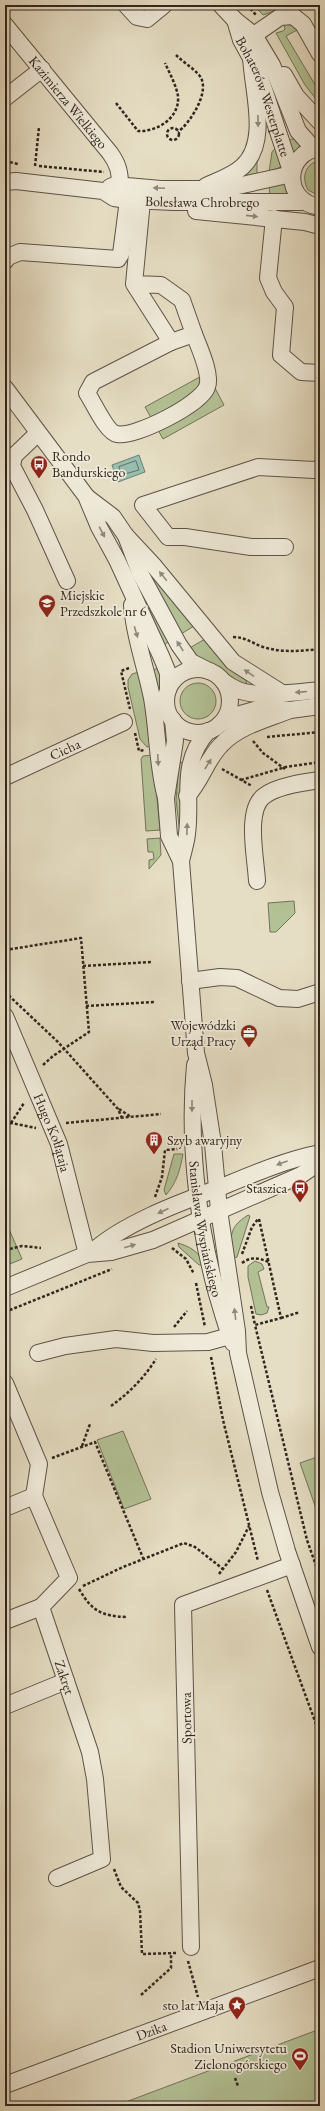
<svg xmlns="http://www.w3.org/2000/svg" width="325" height="2111" viewBox="0 0 325 2111" font-family="'EB Garamond',serif">
	<rect width="100%" height="100%" fill="#e6dec4"/>
	<filter id="stains"><feTurbulence type="fractalNoise" baseFrequency=".005" numOctaves="4"/><feColorMatrix values="0 0 0 0 .2 0 0 0 0 .09 0 0 0 0 .02 0 0 0 .5 -.17"/></filter>
	<radialGradient id="worn" r=".72"><stop offset=".6" stop-color="#630" stop-opacity="0"/><stop offset="1" stop-color="#630" stop-opacity=".3"/></radialGradient>
	<!-- green -->
	<g fill="#b3c296" stroke="#72745a">
		<path d="M254 5H292L263 15Z"/>
		<path d="M288 23 297 30 286 36 320 93V104L305 85 276 33 283 31 285 29 284 25Z"/>
		<path d="M296 138 303 147 291 160 285 141Z"/>
		<path d="M278 145 283 166 269 172 272 152Z"/>
		<path d="M257 158V176L238 181Z"/>
		<path d="M320 160V196L308 190C301 177 305 164 320 160Z"/>
		<path d="M286 180 292 198 270 197 269 184Z"/>
		<path d="M207 373 224 405 163 439 145 407Z"/>
		<path d="M106 523 170 641 162 646Z"/>
		<path d="M148 571 194 626 181 634Z"/>
		<path d="M205 639 229 669 246 680 247 687 229 679 221 670 199 661 188 649Z"/>
		<path d="M159 667 162 687 159 696 163 717 168 727 169 742 162 741 152 671Z"/>
		<path d="M142 671 153 746 147 747 140 739 128 687V680L132 674Z"/>
		<circle cx="198" cy="701" r="18"/>
		<path d="M153 755 160 830 146 831 141 759 143 756Z"/>
		<path d="M179 762 185 763 180 834 176 800Z"/>
		<path d="M160 838 161 855 149 869V860L154 859 153 852H148L147 839Z"/>
		<path d="M294 901 295 913 276 932H270L268 903Z"/>
		<path d="M174 1154H183C180 1170 177 1182 166 1195L164 1190Z"/>
		<path d="M248 1215 250 1216 237 1257 234 1258C230 1236 228 1228 248 1215Z"/>
		<path d="M5 1220 22 1259 5 1266Z"/>
		<path d="M178 1243C191 1247 199 1252 205 1265H199L179 1247Z"/>
		<path d="M255 1261 262 1264 264 1269 258 1272 267 1307H269L267 1313 261 1315 256 1314 248 1277V1266Z"/>
		<path d="M123 1431 151 1499 124 1509 97 1440Z"/>
		<path d="M320 1456V1520L300 1463Z"/>
		<path d="M320 2029V2106H115Z"/>
	</g>
	<!-- water -->
	<path fill="#97bdae" stroke="#6e8074" d="M139 455 145 472 118 482 112 465Z"/>
	<g fill="none" stroke-linecap="round" stroke-linejoin="round">
		<!-- shore -->
		<path stroke="#647166" stroke-width="1" d="M136 461 139 470 121 475 119 467Z"/>
		<!-- minor casing -->
		<g stroke="#5e5348" stroke-width="18">
			<g id="minor">
				<path d="M126 5 137 17 147 19 164 5"/>
				<path d="M221 5 235 20 254 35 272 65 298 131 314 149"/>
				<path id="s1" d="M235 20 241 40 258 71 292 174"/>
				<path id="s2" d="M5 25 110 153C118 164 120 172 120 185"/>
				<path d="M254 35 280 17 293 16 303 24 320 54"/>
				<path d="M284 75 296 96 320 122"/>
				<path d="M5 98 42 69"/>
				<path d="M320 148C284 152 282 202 320 207"/>
				<path id="s3" d="M5 182 16 181 103 191 114 198 128 200 174 202H304"/>
				<path d="M206 186C219 180 232 176 242 167 271 141 251 87 251 54"/>
				<path d="M110 187 115 185 161 189H224L292 174"/>
				<path d="M196 211 305 222 320 226"/>
				<path d="M274 218 268 278 274 292 285 307 281 355 301 372 320 373"/>
				<path d="M5 261 8 257 20 252 118 259 121 254 128 200"/>
				<path d="M134 284 161 285 182 300 194 334 171 342 134 284 142 201"/>
				<path d="M171 342 93 382 87 393C93 402 107 433 117 434 135 438 201 404 207 387 212 375 199 347 194 334"/>
				<path d="M5 388 86 496 99 527 117 560 161 656 168 673V690"/>
				<path d="M37 434 14 456 12 466 35 510 67 581"/>
				<path d="M88 498 113 517 126 536 140 573 179 645 191 662 209 671"/>
				<path d="M126 536 154 566 233 662 282 693"/>
				<path d="M285 547H251L185 537H168L143 505 258 467 314 470 320 468"/>
				<path d="M132 605C134 637 146 667 152 698 158 732 157 765 166 798"/>
				<circle cx="198" cy="701" r="32"/>
				<path d="M224 682C228 685 233 688 238 690 257 698 299 692 320 690"/>
				<path d="M173 720 175 741 166 798 169 836 181 861"/>
				<path d="M220 724 237 715 265 707 290 710 320 706"/>
				<path d="M208 731C179 764 192 795 187 834 186 843 183 852 181 861L196 1053 204 1085 213 1144 219 1210 237 1331 238 1353 270 1492 287 1551 320 1647"/>
				<path id="s4" d="M5 777 124 722"/>
				<path d="M187 796C202 780 206 760 221 745 238 726 268 719 290 710"/>
				<path d="M257 881C256 859 245 810 264 796 276 786 305 782 320 780"/>
				<path d="M190 981 220 977 237 978 279 998 298 999 320 992"/>
				<path id="s5" d="M5 1016 59 1144 87 1254"/>
				<path id="s6" d="M195 1065C188 1139 197 1222 217 1294 222 1310 226 1327 233 1343"/>
				<path d="M92 1252C124 1223 179 1203 219 1188 253 1174 285 1160 320 1153"/>
				<path d="M5 1288 87 1254 111 1252 153 1240 301 1175 320 1162"/>
				<path d="M38 1353 65 1346 116 1339 153 1343 208 1342 237 1334"/>
				<path d="M5 1383 39 1464 34 1496"/>
				<path id="s7" d="M5 1508 34 1496 69 1578 41 1607 90 1752 95 1779 102 1859 57 1878"/>
				<path d="M5 1621 41 1607"/>
				<path d="M5 1706 66 1681"/>
				<path d="M191 1947 183 1605 292 1565"/>
				<path id="s8" d="M5 2085 320 1968"/>
			</g>
		</g>
		<!-- path -->
		<g stroke="#31251e" stroke-width="2.5" stroke-dasharray="3 2" stroke-linecap="butt">
			<path d="M247 5 256 15"/>
			<path d="M176 55C183 62 193 68 199 75 212 90 190 123 178 132"/>
			<path d="M116 103 138 131C157 132 180 118 178 96 176 85 170 74 165 63"/>
			<circle cx="173" cy="134" r="6"/>
			<path d="M5 161 18 164"/>
			<path d="M35 166 39 127"/>
			<path d="M39 166 104 172"/>
			<path d="M233 637C245 637 252 643 263 647 283 653 300 651 320 649"/>
			<path d="M129 668 121 671 130 709"/>
			<path d="M135 733 139 751 144 750"/>
			<path d="M267 737 320 732"/>
			<path d="M253 741 263 753 285 769"/>
			<path d="M222 769 252 786"/>
			<path d="M241 780 286 767 320 762"/>
			<path d="M5 950 81 938 89 1032 53 1056 43 1065"/>
			<path d="M83 966 151 962"/>
			<path d="M5 992 58 1042 118 1109 122 1118"/>
			<path d="M86 1006 154 1002"/>
			<path d="M119 1109 131 1117"/>
			<path d="M11 1123 24 1103"/>
			<path d="M66 1123 161 1114"/>
			<path d="M5 1124 11 1123 36 1128"/>
			<path d="M155 1197 162 1177 165 1150 178 1149"/>
			<path d="M259 1219 281 1318 255 1325 307 1540 320 1577"/>
			<path d="M172 1248 186 1259 194 1274"/>
			<path d="M5 1250 22 1246 41 1248"/>
			<path d="M242 1254 252 1227 258 1219"/>
			<path d="M242 1263C252 1256 258 1258 269 1262"/>
			<path d="M196 1283 205 1327"/>
			<path d="M251 1306 255 1325"/>
			<path d="M5 1312 112 1269"/>
			<path d="M281 1318 300 1312"/>
			<path d="M174 1327 187 1311"/>
			<path d="M211 1357 223 1420 258 1561"/>
			<path d="M111 1406C129 1393 144 1378 156 1359"/>
			<path d="M82 1446 90 1424"/>
			<path d="M52 1458 95 1442 143 1558"/>
			<path d="M219 1574 236 1552 249 1526"/>
			<path d="M83 1586 123 1567 184 1543 195 1547 223 1569"/>
			<path d="M79 1589C92 1611 101 1616 127 1617"/>
			<path d="M267 1590 320 1735"/>
			<path d="M114 1869 121 1887 138 1903 140 1911 142 1954 176 1953"/>
			<path d="M188 1961 198 1997"/>
			<path d="M141 1995 171 1968V1953"/>
			<path d="M5 2052 9 2067"/>
			<path d="M235 2078 238 2086"/>
		</g>
		<!-- minor -->
		<use href="#minor" stroke="#efead9" stroke-width="16"/>
	</g>
	<!-- one-way arrows -->
	<defs><path id="oneway-solid" d="M-6-.8H1V-3.2L6.5 0L1 3.2V.8H-6Z"/></defs>
	<g fill="#90887c">
		<use href="#oneway-solid" transform="translate(258 121) rotate(89)"/>
		<use href="#oneway-solid" transform="translate(159 188) rotate(-177)"/>
		<use href="#oneway-solid" transform="translate(252 216) rotate(6)"/>
		<use href="#oneway-solid" transform="translate(102 532) rotate(62)"/>
		<use href="#oneway-solid" transform="translate(163 576) rotate(-129)"/>
		<use href="#oneway-solid" transform="translate(136 632) rotate(74)"/>
		<use href="#oneway-solid" transform="translate(180 646) rotate(-123)"/>
		<use href="#oneway-solid" transform="translate(249 673) rotate(-146)"/>
		<use href="#oneway-solid" transform="translate(301 692) rotate(175)"/>
		<use href="#oneway-solid" transform="translate(158 760) rotate(87)"/>
		<use href="#oneway-solid" transform="translate(208 764) rotate(-58)"/>
		<use href="#oneway-solid" transform="translate(187 829) rotate(-88)"/>
		<use href="#oneway-solid" transform="translate(192 1106) rotate(90)"/>
		<use href="#oneway-solid" transform="translate(282 1163) rotate(160)"/>
		<use href="#oneway-solid" transform="translate(163 1211) rotate(156)"/>
		<use href="#oneway-solid" transform="translate(130 1246) rotate(-16)"/>
		<use href="#oneway-solid" transform="translate(235 1314) rotate(-97)"/>
	</g>
	<!-- icons -->
	<defs>
		<g id="bus-pin" transform="scale(0.9)"><path d="M0 17L-7.5 6A9.5 9.5 0 1 1 7.5 6Z" fill="#8f2418" stroke="#efead9"/><path d="M-5-6H5V4H4V6H2V4H-2V6H-4V4H-5ZM-3.5-4V0h7V-4ZM-3.5 1.2v1.5H-2V1.2ZM2 1.2v1.5H3.5V1.2Z" fill="#fff"/></g>
		<g id="school-pin" transform="scale(0.9)"><path d="M0 17L-7.5 6A9.5 9.5 0 1 1 7.5 6Z" fill="#8f2418" stroke="#efead9"/><path d="M0-5L7-2L0 1L-7-2ZM-4 1L0 2.5L4 1V4Q0 6-4 4Z" fill="#fff"/></g>
		<g id="office-pin" transform="scale(0.9)"><path d="M0 17L-7.5 6A9.5 9.5 0 1 1 7.5 6Z" fill="#8f2418" stroke="#efead9"/><path d="M-6-3h4V-5.5h4V-3h4V5H-6ZM-1-4.5V-3h2v-1.5ZM-6 0V1H6V0Z" fill="#fff"/></g>
		<g id="building-pin" transform="scale(0.9)"><path d="M0 17L-7.5 6A9.5 9.5 0 1 1 7.5 6Z" fill="#8f2418" stroke="#efead9"/><path d="M-4-6H4V6H1V3H-1V6H-4ZM-2.5-4.3h1.7v1.8h-1.7ZM.8-4.3h1.7v1.8H.8ZM-2.5-1h1.7V.8h-1.7ZM.8-1h1.7V.8H.8Z" fill="#fff"/></g>
		<g id="sight-pin" transform="scale(0.9)"><path d="M0 17L-7.5 6A9.5 9.5 0 1 1 7.5 6Z" fill="#8f2418" stroke="#efead9"/><path d="M0-6L1.8-2.2L6-1.7L2.9 1.2L3.7 5.4L0 3.3L-3.7 5.4L-2.9 1.2L-6-1.7L-1.8-2.2Z" fill="#fff"/></g>
		<g id="stadium-pin" transform="scale(0.9)"><path d="M0 17L-7.5 6A9.5 9.5 0 1 1 7.5 6Z" fill="#8f2418" stroke="#efead9"/><path d="M0-5a6.5 5 0 1 0 0 10a6.5 5 0 1 0 0-10ZM-3.5-1.8h7v3.6h-7Z" fill="#fff"/></g>
	</defs>
	<g fill-rule="evenodd">
		<use href="#bus-pin" x="39" y="464"/>
		<use href="#school-pin" x="47" y="603"/>
		<use href="#office-pin" x="249" y="1033"/>
		<use href="#building-pin" x="154" y="1140"/>
		<use href="#bus-pin" x="300" y="1188"/>
		<use href="#sight-pin" x="237" y="2005"/>
		<use href="#stadium-pin" x="300" y="2056"/>
	</g>
	<g text-anchor="middle" dominant-baseline="central" stroke-width="3.5" stroke-linejoin="round" paint-order="stroke">
		<!-- street labels -->
		<g font-size="14" fill="#31251e" stroke="#efead9">
			<text stroke="none"><textPath href="#s1" startOffset="82">Bohaterów Westerplatte</textPath></text>
			<text stroke="none"><textPath href="#s2" startOffset="100">Kazimierza Wielkiego</textPath></text>
			<text stroke="none"><textPath href="#s3" startOffset="200">Bolesława Chrobrego</textPath></text>
			<text stroke="none"><textPath href="#s4" startOffset="66">Cicha</textPath></text>
			<text stroke="none"><textPath href="#s5" startOffset="126">Hugo Kołłątaja</textPath></text>
			<text stroke="none"><textPath href="#s6" startOffset="165">Stanisława Wyspiańskiego</textPath></text>
			<text stroke="none"><textPath href="#s7" startOffset="235">Zakręt</textPath></text>
			<text transform="translate(186 1718) rotate(-91)">Sportowa</text>
			<text stroke="none"><textPath href="#s8" startOffset="156">Dzika</textPath></text>
		</g>
		<!-- poi labels -->
		<g font-size="14" fill="#31251e" stroke="#efead9" text-anchor="end">
			<text x="52" y="456" text-anchor="start">Rondo<tspan x="52" dy="16">Bandurskiego</tspan></text>
			<text x="60" y="595" text-anchor="start">Miejskie<tspan x="60" dy="16">Przedszkole nr 6</tspan></text>
			<text x="236" y="1025">Wojewódzki<tspan x="236" dy="16">Urząd Pracy</tspan></text>
			<text x="167" y="1140" text-anchor="start">Szyb awaryjny</text>
			<text x="287" y="1188">Staszica</text>
			<text x="224" y="2005">sto lat Maja</text>
			<text x="287" y="2048">Stadion Uniwersytetu<tspan x="287" dy="16">Zielonogórskiego</tspan></text>
		</g>
	</g>
	<!-- margin -->
	<rect width="325" height="2111" fill="none" stroke="#e6dec4" stroke-width="20"/>
	<rect x="6" y="6" width="313" height="2099" fill="none" stroke="#31251e" stroke-width="2"/>
	<rect x="10" y="10" width="305" height="2091" fill="none" stroke="#31251e"/>
	<rect width="100%" height="100%" filter="url(#stains)"/>
	<rect width="100%" height="100%" fill="url(#worn)"/>
</svg>
